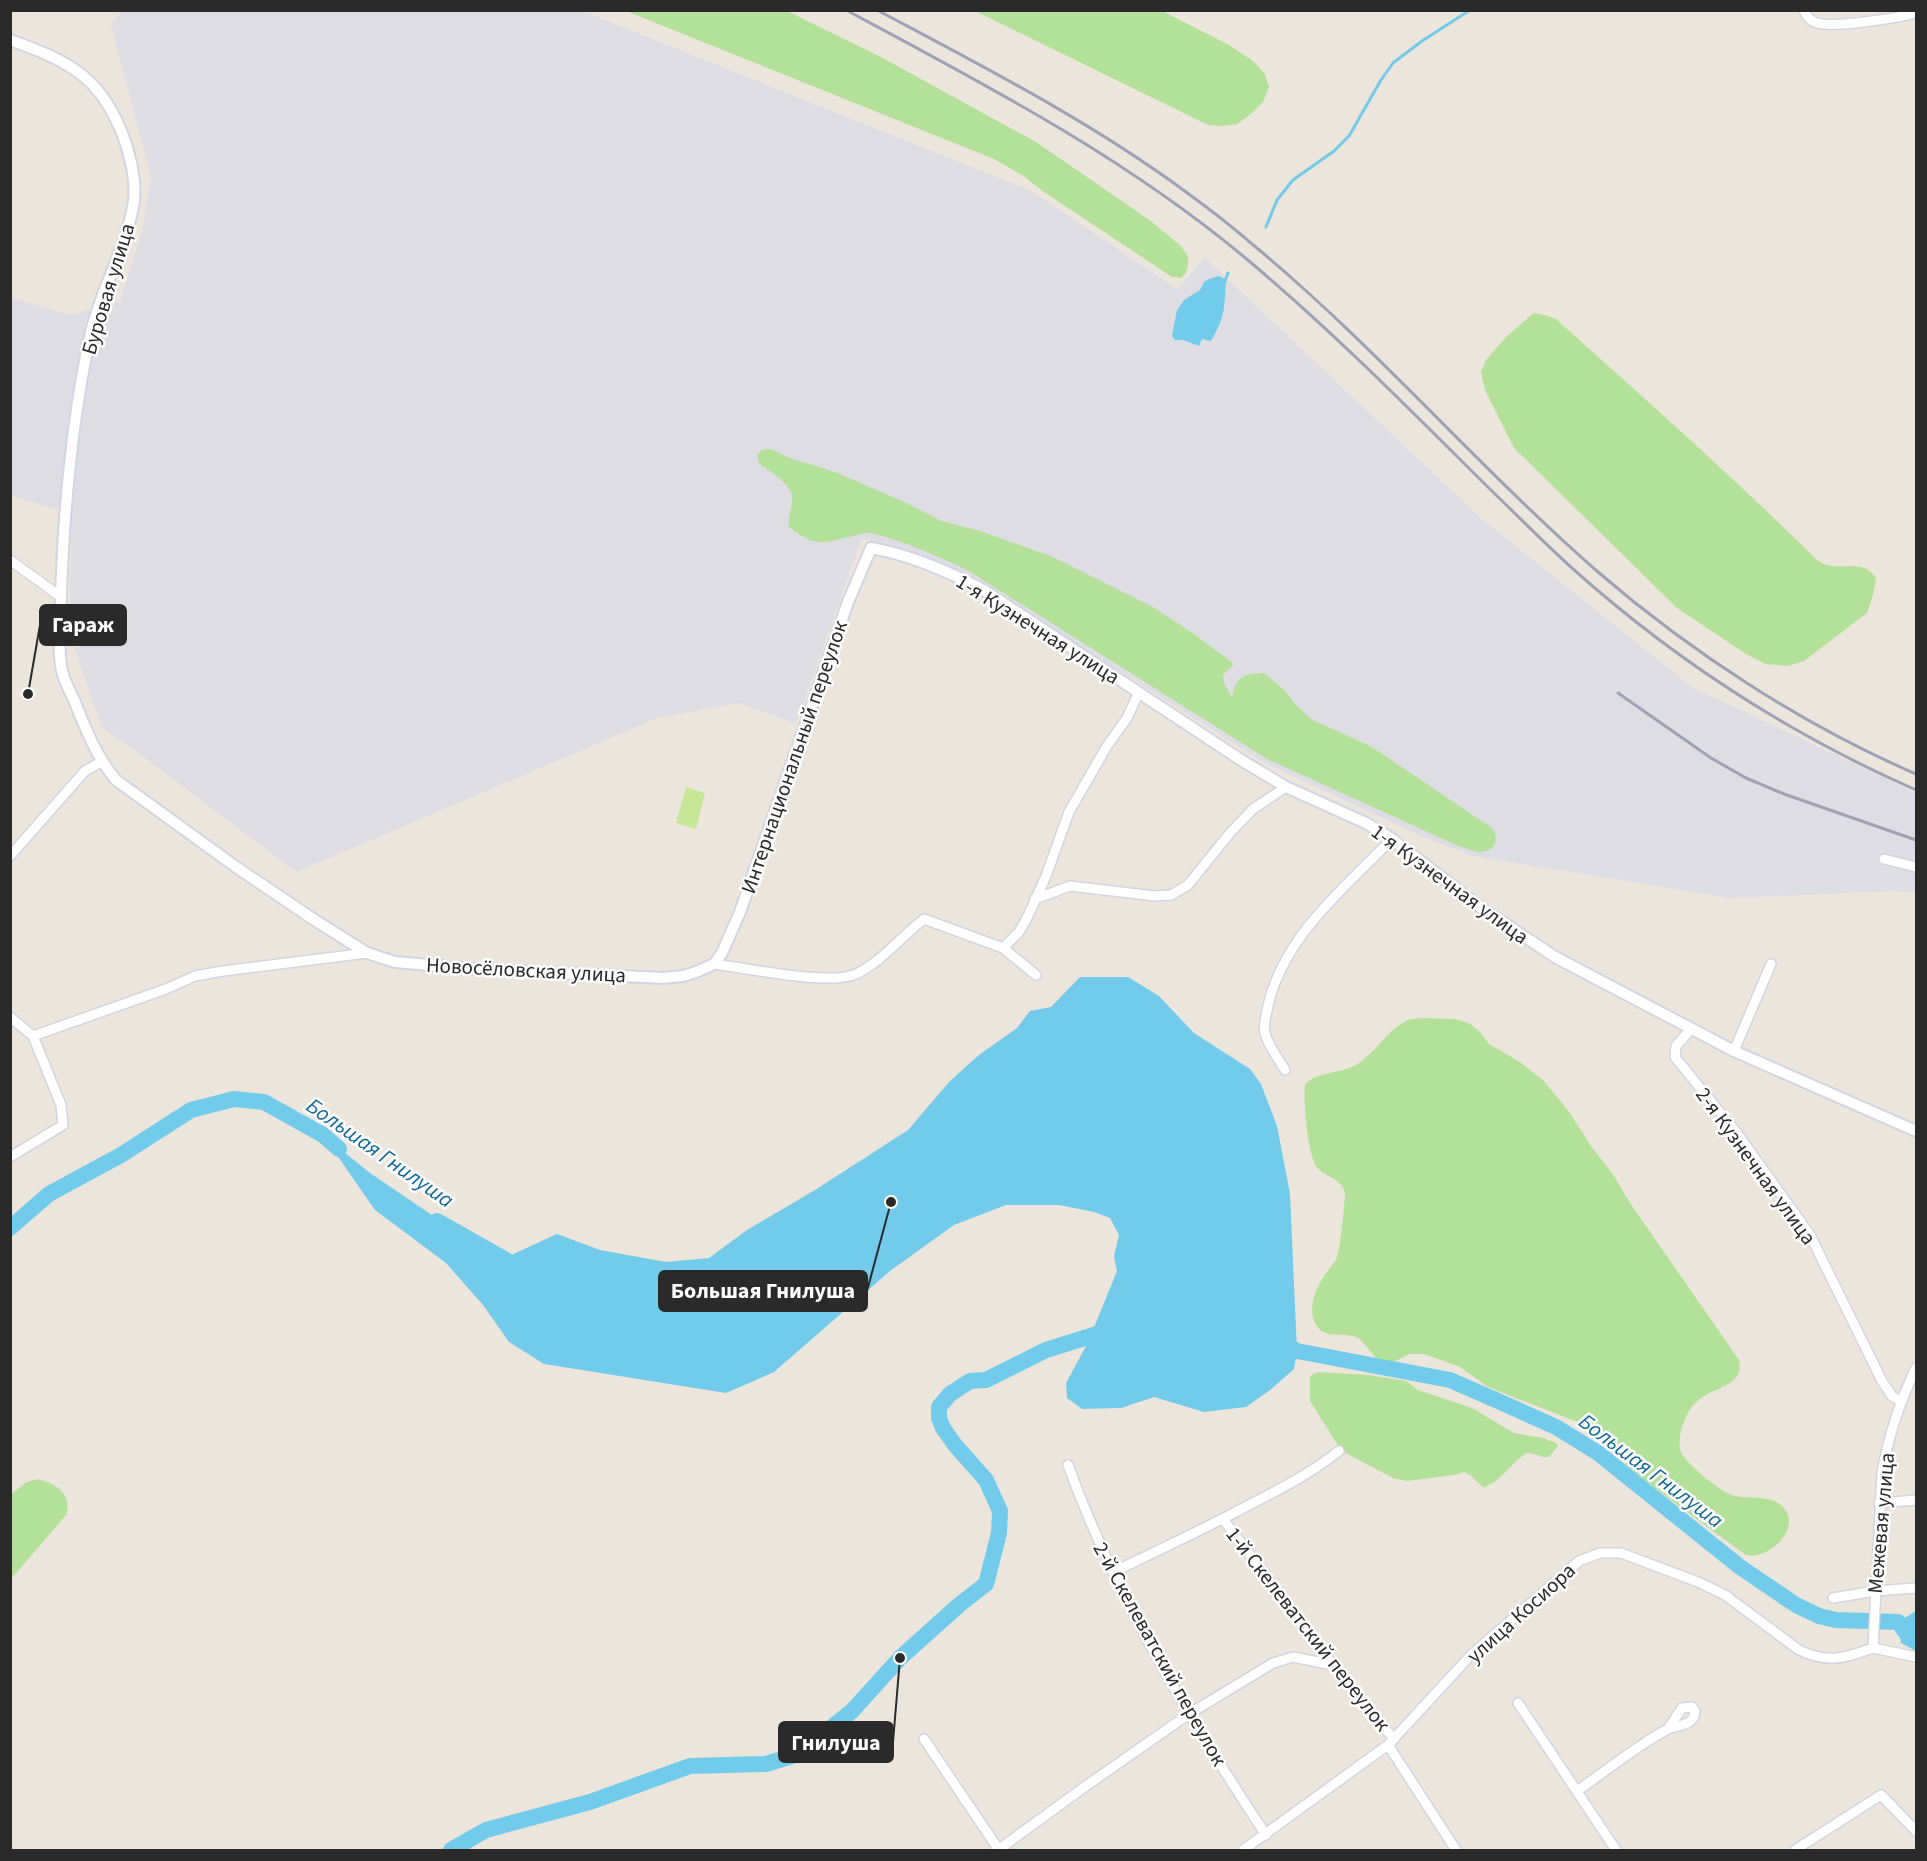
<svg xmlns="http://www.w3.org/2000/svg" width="1927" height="1861" viewBox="0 0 1927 1861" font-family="'Source Sans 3',sans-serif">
	<rect width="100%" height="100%" fill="#ece5dc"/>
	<!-- industrial -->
	<path fill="#dfdde4" d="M121 11H583L1031 191 1177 289 1205 258 1483 520 1692 687 1916 793V893L1894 891 1731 898 1472 856 1416 834 1263 762 962 571 862 538 796 724 740 703 660 717 296 872 148 760 102 728 69 632 72 514 11 496 10 297 69 315 120 302 142 232 151 177 111 25Z"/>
	<!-- green -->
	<g fill="#b3e19a">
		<path d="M626 11H787L879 56 1036 142 1148 219 1180 245 1188 256V265L1186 273 1181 278 1172 277 1044 192 1022 175 994 159Z"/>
		<path d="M975 11H1162L1229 45 1253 61 1265 74 1269 87 1263 102 1251 114 1237 124 1222 126 1208 125Z"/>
		<path d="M1534 313 1545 315 1556 319C1644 398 1732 476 1815 558 1835 577 1859 554 1876 578L1873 595 1867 613 1804 661 1788 666 1765 664 1746 654 1677 608 1514 448 1485 390 1481 372 1486 360 1507 336Z"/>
		<path d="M771 449 787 457 835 472 911 505 941 521 980 531 1051 556 1153 607 1194 634 1234 664 1223 675 1224 683 1232 698C1236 677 1242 674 1264 673L1283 689 1297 706 1312 720 1366 744 1381 753 1492 828C1500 838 1495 852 1480 852 1472 851 1464 848 1456 845L1267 759 967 570C937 556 904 541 871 533 865 532 859 534 853 536 824 543 815 548 789 527 787 516 793 508 792 498 792 483 769 472 759 463L757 455 762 450Z"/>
		<path d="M1424 1018 1454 1019 1469 1023 1480 1032 1489 1044 1520 1062 1544 1081 1570 1113 1591 1146 1614 1176 1630 1203 1739 1360C1745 1385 1715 1387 1701 1398 1691 1406 1687 1413 1683 1424 1680 1433 1678 1443 1681 1452 1684 1462 1718 1489 1729 1494 1746 1501 1768 1493 1782 1506 1804 1527 1769 1561 1746 1555 1705 1525 1663 1496 1624 1463 1610 1451 1601 1435 1585 1425L1488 1387 1460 1367 1424 1354H1409L1392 1363 1386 1365C1381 1361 1375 1358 1372 1353 1366 1347 1364 1341 1356 1337 1342 1332 1323 1340 1315 1323 1307 1307 1317 1285 1327 1272 1330 1267 1335 1263 1337 1257 1340 1251 1345 1200 1345 1194 1343 1178 1324 1177 1316 1166 1308 1153 1303 1101 1305 1085 1316 1071 1341 1074 1356 1065 1376 1053 1386 1031 1406 1021 1411 1018 1418 1019 1424 1018Z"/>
		<path d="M1318 1372 1369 1375 1406 1381 1418 1390 1472 1408 1514 1433 1543 1438 1556 1443 1558 1446 1549 1457C1541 1458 1535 1453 1526 1453 1511 1463 1501 1482 1484 1487 1476 1483 1473 1475 1464 1472L1455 1475 1407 1481 1393 1478 1344 1452 1339 1447 1310 1401V1376Z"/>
		<path d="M37 1479C55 1483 73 1494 66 1515L11 1579V1494L27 1482Z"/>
	</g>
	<!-- pitch -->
	<path fill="#c6e896" d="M686 787 705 793 696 829 676 823Z"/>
	<!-- water -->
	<g fill="#72cbeb">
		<path d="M1219 276 1226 280C1224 309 1226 315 1211 341L1202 339 1199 346 1183 340H1175L1172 336 1177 310 1184 300 1200 290 1204 282 1209 279Z"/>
		<path d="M1080 977H1128L1159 996 1194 1033 1250 1069 1261 1084 1277 1126 1290 1194 1297 1351 1294 1369 1270 1390 1246 1407 1204 1412 1154 1397 1121 1408 1082 1409 1067 1398 1066 1383 1092 1335 1093 1330 1117 1271 1114 1256 1119 1235 1110 1218 1094 1212 1059 1205H1006L954 1225 890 1271 774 1372 726 1393 544 1364 509 1342 483 1305 446 1263 375 1210 323 1135 370 1173 479 1247 509 1256 557 1234 600 1250 666 1262 709 1258 747 1230 815 1190 908 1130 950 1081 979 1055 1017 1028 1030 1011 1051 1007Z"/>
		<path d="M1916 1611V1651L1901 1643 1898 1622Z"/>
	</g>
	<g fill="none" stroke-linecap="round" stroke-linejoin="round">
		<!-- stream -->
		<g stroke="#72cbeb" stroke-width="3">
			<path d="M1266 227 1277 200 1293 180 1334 151 1349 136 1381 80 1393 63 1422 41 1470 10"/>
			<path d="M1225 281 1228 273"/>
		</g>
		<!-- river -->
		<g stroke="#72cbeb" stroke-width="16">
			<path d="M437 1221 506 1260"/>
			<path d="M10 1228 49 1194 121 1155 191 1110 234 1099 264 1102 323 1135 339 1149"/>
			<path d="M1277 1339 1297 1351 1450 1380 1498 1401 1556 1427 1598 1453 1740 1567 1796 1605 1819 1616 1836 1620 1898 1622 1908 1635 1916 1634"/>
			<path d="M451 1850 486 1830 590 1802 690 1766 766 1764 798 1754 852 1711 900 1658 959 1605 986 1584 999 1533 1000 1511 986 1480 955 1445 943 1428 939 1418V1407L950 1394 970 1381 986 1380 1046 1350 1113 1329"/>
		</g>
		<!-- minor casing -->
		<g stroke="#d2d5e2" stroke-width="12">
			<g id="minor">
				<path d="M1804 10C1807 17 1810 21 1817 23 1835 28 1897 18 1916 13"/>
				<path d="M10 560 61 597"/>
				<path d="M10 856 85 771 101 762"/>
				<path d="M1884 859 1916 867"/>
				<path d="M1035 899 1070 886 1155 896 1171 895 1188 885 1230 833 1253 809 1286 787"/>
				<path d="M1003 948 1019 932 1028 916 1046 876 1069 812 1107 746 1127 718 1139 692"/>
				<path d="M714 964C746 968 830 986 856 974 881 962 902 936 924 919L1003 948 1036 975"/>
				<path d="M10 1017 33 1036 61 1105 63 1125 10 1157"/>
				<path d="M1691 1029 1676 1046 1675 1057 1736 1132 1810 1235 1882 1381 1892 1396 1900 1401"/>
				<path d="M33 1036 166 989 195 976 223 971 367 953"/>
				<path d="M1734 1051 1771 964"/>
				<path d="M1285 1070C1278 1058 1268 1046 1265 1033 1263 1025 1266 1015 1268 1006 1283 937 1345 887 1392 839"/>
				<path d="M1068 1465C1116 1597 1189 1719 1266 1835"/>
				<path d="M1879 1503 1916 1500"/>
				<path d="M1223 1519 1333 1665 1394 1739"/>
				<path d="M1113 1572C1159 1550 1206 1528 1251 1504 1282 1488 1311 1473 1339 1451"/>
				<path d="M1833 1598 1875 1591 1916 1588"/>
				<path d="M1873 1648 1882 1472C1889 1434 1899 1403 1916 1368"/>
				<path d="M1873 1648 1916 1657"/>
				<path d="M1518 1703 1616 1850"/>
				<path d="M924 1739 999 1850"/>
				<path d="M1388 1745 1456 1850"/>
				<path d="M1577 1791C1606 1771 1635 1747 1666 1730 1677 1724 1694 1727 1695 1711L1692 1707 1682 1708 1668 1729"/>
				<path d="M998 1850 1083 1788 1189 1714 1273 1663 1293 1657 1333 1665"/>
				<path d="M1243 1850 1388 1745 1471 1655 1579 1561 1600 1553H1621L1698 1582 1725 1595 1799 1650C1828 1664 1845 1658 1873 1648"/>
				<path d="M1795 1850 1881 1795 1916 1831"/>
			</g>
		</g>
		<!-- tertiary casing -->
		<g stroke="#d2d5e2" stroke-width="14">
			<path id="tertiary" d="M10 40C72 62 104 79 126 144 132 163 137 187 133 207 124 252 100 292 90 336 72 420 64 508 61 594 61 619 57 646 62 671 64 681 70 691 74 700 86 730 96 756 116 780L236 867 313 919 367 953 395 962 475 969 663 978 683 976 696 972 714 964 722 953 740 912 848 602 871 548C911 555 950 572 985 591L1241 760 1286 787 1368 824 1392 839 1480 907 1555 957 1734 1051 1916 1131"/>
		</g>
		<!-- minor -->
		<use href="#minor" stroke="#fff" stroke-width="9"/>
		<!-- tertiary -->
		<use href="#tertiary" stroke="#fff" stroke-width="10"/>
		<!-- rail -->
		<g stroke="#9fa2b4" stroke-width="3">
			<path d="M846 10C986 85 1127 158 1249 261 1336 334 1416 416 1497 496 1527 525 1557 556 1589 583 1687 668 1798 738 1916 790"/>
			<path d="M877 10C982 66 1090 121 1186 192 1211 210 1235 229 1258 249 1378 349 1480 469 1598 572 1692 653 1803 725 1916 774"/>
			<path d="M1618 693 1711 758 1746 778 1784 794 1916 840"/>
		</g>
	</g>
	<g text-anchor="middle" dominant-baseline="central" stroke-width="5" stroke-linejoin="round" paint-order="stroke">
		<!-- street labels -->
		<g font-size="21" fill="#2a2a2a" stroke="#fff">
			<text transform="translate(108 289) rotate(-73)">Буровая улица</text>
			<text transform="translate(1038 629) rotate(32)">1-я Кузнечная улица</text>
			<text transform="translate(794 757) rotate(-71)">Интернациональный переулок</text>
			<text transform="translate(1450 884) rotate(36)">1-я Кузнечная улица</text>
			<text transform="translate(526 970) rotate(3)">Новосёловская улица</text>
			<text transform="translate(1756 1166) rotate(54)">2-я Кузнечная улица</text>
			<text transform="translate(1881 1523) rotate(-85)">Межевая улица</text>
			<text transform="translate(1521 1613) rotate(-42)">улица Косиора</text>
			<text transform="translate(1308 1629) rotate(52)">1-й Скелеватский переулок</text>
			<text transform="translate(1160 1654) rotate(61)">2-й Скелеватский переулок</text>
		</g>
		<!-- water labels -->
		<g font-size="22" font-style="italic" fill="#116997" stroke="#fff">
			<text transform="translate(380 1153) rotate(35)">Большая Гнилуша</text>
			<text transform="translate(1651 1471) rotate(37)">Большая Гнилуша</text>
		</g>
	</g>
	<!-- callouts -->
	<path fill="none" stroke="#2a2a2a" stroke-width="2" d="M28 694L40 625M891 1202L867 1291M900 1658L893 1742"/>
	<g fill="#2a2a2a" stroke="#fff" stroke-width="2">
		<circle cx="28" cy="694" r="6"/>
		<circle cx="891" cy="1202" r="6"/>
		<circle cx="900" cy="1658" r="6"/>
	</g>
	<g fill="#2a2a2a" stroke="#2a2a2a" stroke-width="2">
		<rect x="40" y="605" width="86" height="40" rx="6"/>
		<rect x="659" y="1271" width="208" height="40" rx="6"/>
		<rect x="779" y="1722" width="114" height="40" rx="6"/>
	</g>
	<g font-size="22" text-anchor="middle" font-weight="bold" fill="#fff">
		<text x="83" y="632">Гараж</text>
		<text x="763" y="1298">Большая Гнилуша</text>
		<text x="836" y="1750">Гнилуша</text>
	</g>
	<!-- border -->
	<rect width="1927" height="1861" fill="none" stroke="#2a2a2a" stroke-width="24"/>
</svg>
